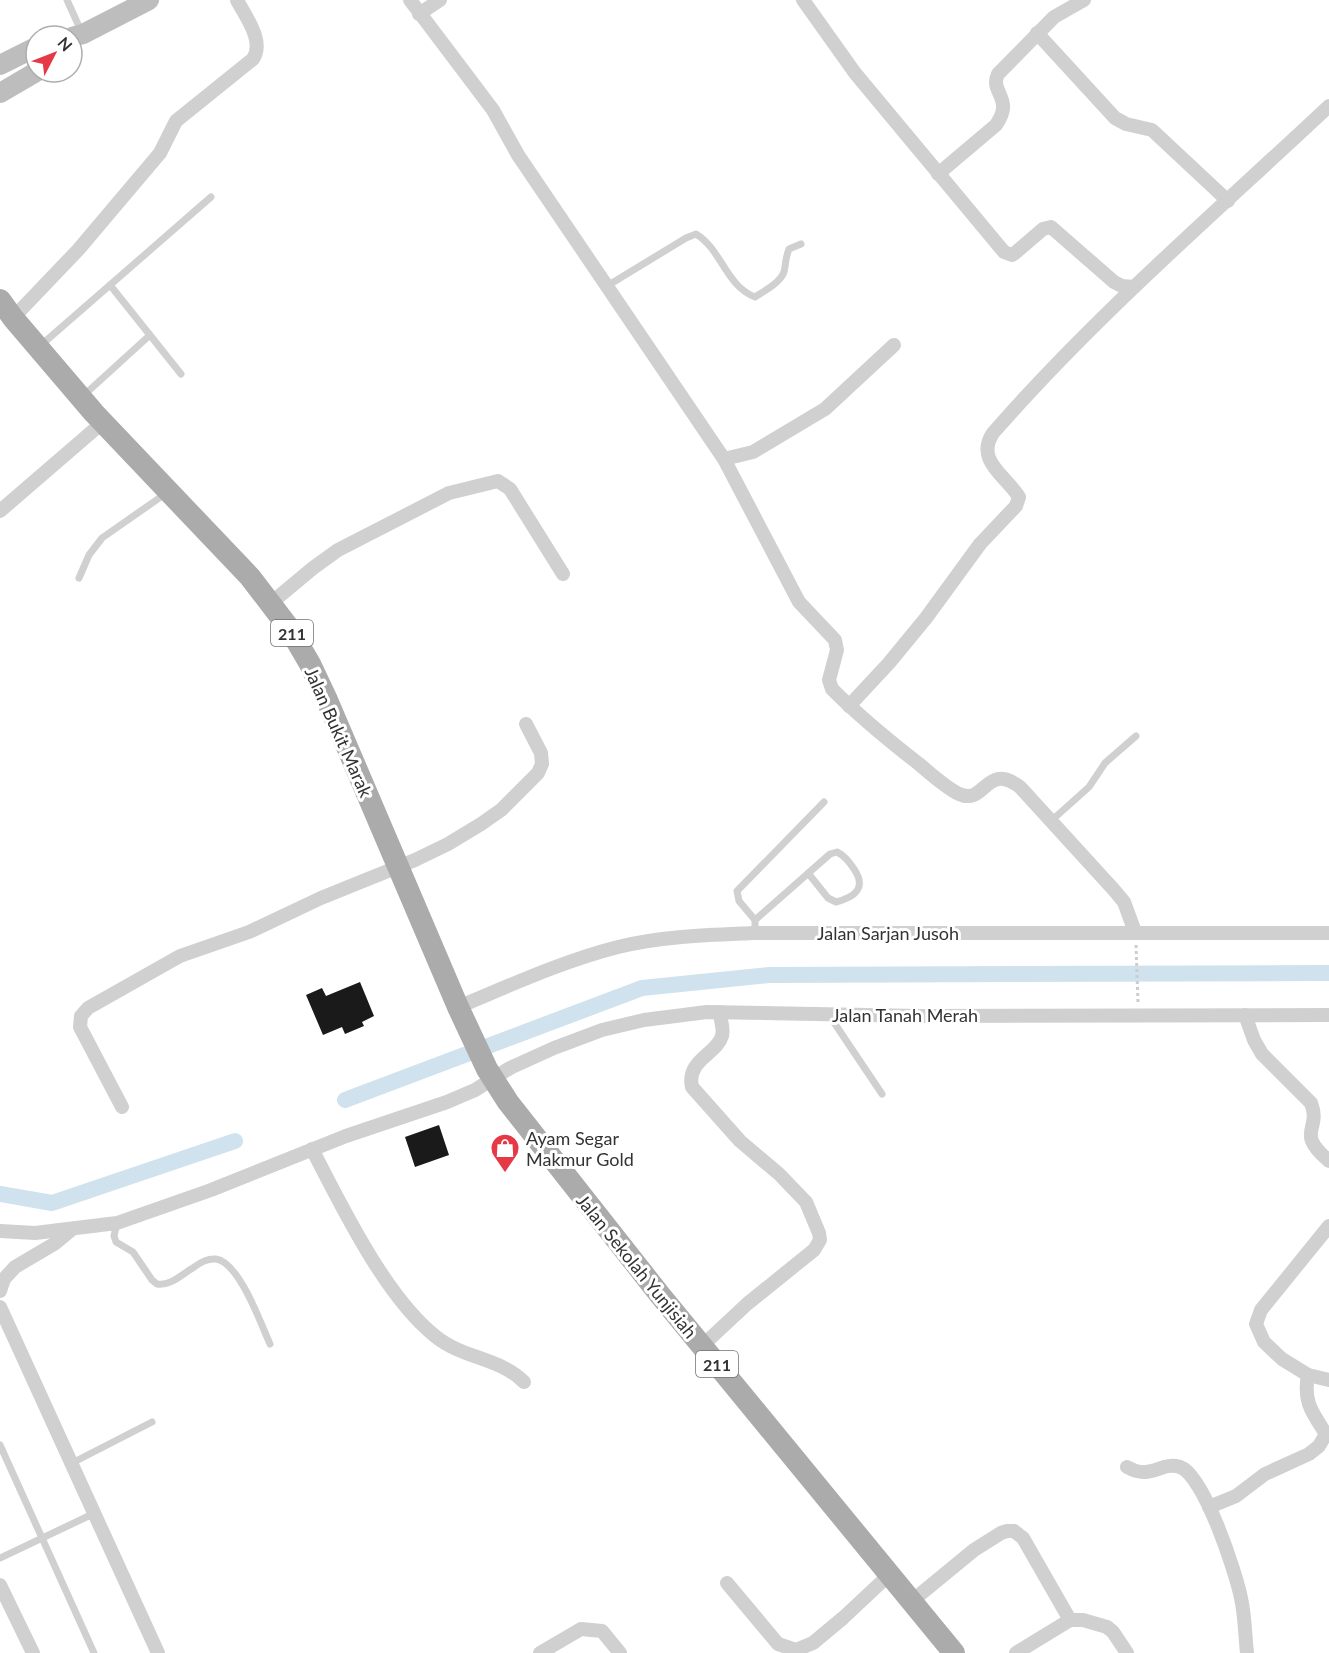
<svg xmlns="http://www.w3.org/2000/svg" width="1329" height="1653" viewBox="0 0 1329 1653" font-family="Lato,sans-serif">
	<rect width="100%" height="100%" fill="#fff"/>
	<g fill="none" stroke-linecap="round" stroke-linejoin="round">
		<!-- canal -->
		<g stroke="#cfe2ee" stroke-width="16">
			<path d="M345 1100 642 988 769 975 1329 973"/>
			<path d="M0 1194 52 1203 235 1141"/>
		</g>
	</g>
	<!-- building -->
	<g fill="#1a1a1a">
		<path d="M360 982 374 1016 362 1022 364 1026 345 1034 342 1027 323 1035 306 995 322 988 326 996Z"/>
		<path d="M439 1125 449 1155 415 1167 405 1137Z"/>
	</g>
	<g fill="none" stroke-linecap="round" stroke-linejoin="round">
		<!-- path -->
		<path stroke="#cdcdcd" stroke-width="3" stroke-dasharray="3 3" stroke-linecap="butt" d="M1136 945 1138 1002"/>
		<!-- lane -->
		<g stroke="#d0d0d0" stroke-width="7">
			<path d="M67 0 82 33"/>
			<path d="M110 285 181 374"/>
			<path d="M607 286 686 238 696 234C722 250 726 286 755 297 764 291 780 283 784 272 786 264 785 259 789 249L801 244"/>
			<path d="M40 346 211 197"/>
			<path d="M83 396 150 335"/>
			<path d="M79 578 89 555 102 538 165 494"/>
			<path d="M1051 821 1089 787 1105 763 1136 736"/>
			<path d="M755 920 830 854 837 852C845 856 849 862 854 869 867 888 855 897 836 902L828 898 808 873"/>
			<path d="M755 933V920L739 901 737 891 824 802"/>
			<path d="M829 1015 882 1094"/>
			<path d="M117 1223 114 1236 116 1242 133 1252 152 1280 157 1284C170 1286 180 1276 191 1269 199 1264 206 1258 216 1259 239 1262 261 1324 270 1344"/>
			<path d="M0 1445 94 1653"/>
			<path d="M72 1463 152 1422"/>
			<path d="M0 1558 95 1513"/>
		</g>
		<!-- street -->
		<g stroke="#d0d0d0" stroke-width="14">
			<path d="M410 0 493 110 518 155 724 459 799 602 835 640 837 650 829 680 832 689C859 716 888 740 919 764 931 774 945 787 959 794 986 806 985 761 1020 787L1114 890 1124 902 1135 932"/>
			<path d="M803 0 855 73 1004 252 1012 255 1015 253 1043 229 1051 227 1114 282 1122 286 1134 287"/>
			<path d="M419 14 440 0"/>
			<path d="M1037 33 1115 118 1126 124 1152 130 1228 201"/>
			<path d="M938 174 996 125C1015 98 989 93 998 74L1054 17 1084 0"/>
			<path d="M13 318 78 250 160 153 176 121 253 59C265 41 245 16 237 0"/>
			<path d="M724 459 753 452 825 409 894 345"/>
			<path d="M0 511 102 423"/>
			<path d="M271 603 313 568 338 550 449 493 498 481 510 489 563 574"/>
			<path d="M849 706 889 663 926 618 980 544 1016 506 1019 497C1005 475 975 460 993 433 1096 315 1215 213 1329 106"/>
			<path d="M458 1007C511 985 563 961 618 947 662 936 710 935 755 933H1329"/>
			<path d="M1245 1015 1254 1040 1262 1054 1311 1103C1322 1131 1294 1131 1329 1161"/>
			<path d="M122 1107 80 1027 81 1016 88 1008 180 956 249 932 321 898 415 860 448 844 481 824 501 810 538 773 542 764 541 753 526 724"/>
			<path d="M312 1149C342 1207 385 1296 435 1336 463 1359 499 1357 524 1382"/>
			<path d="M1329 1226 1261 1310 1256 1324 1264 1342 1282 1359 1308 1375 1329 1380"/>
			<path d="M0 1231 35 1233 117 1223 211 1190 346 1136 447 1102 475 1090 510 1068 554 1048 602 1030 644 1020 707 1012 920 1016 1329 1015"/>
			<path d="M0 1291 4 1279 15 1267 54 1244 71 1230"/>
			<path d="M0 1307 158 1653"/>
			<path d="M702 1346 747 1304 814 1250 820 1240 819 1233 806 1202 779 1174 740 1141 692 1087C686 1060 717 1054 722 1036 724 1029 721 1020 719 1012"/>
			<path d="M1308 1375C1303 1402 1312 1412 1326 1434H1329"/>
			<path d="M1127 1467C1152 1481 1160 1461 1180 1467 1204 1475 1236 1573 1241 1598 1245 1616 1245 1635 1247 1653"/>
			<path d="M1209 1507 1236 1496 1265 1474 1309 1454 1319 1446 1326 1434"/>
			<path d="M727 1583 778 1644 796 1650 813 1643 843 1618 890 1574"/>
			<path d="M0 1585 33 1653"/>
			<path d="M912 1601 974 1550 1001 1533 1007 1531H1014L1023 1538 1070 1620"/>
			<path d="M540 1653 581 1629 602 1631 620 1653"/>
			<path d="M1016 1653 1070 1620H1083L1107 1627 1113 1632 1127 1653"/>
		</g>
		<!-- secondary -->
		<g stroke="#bdbdbd" stroke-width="20">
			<path d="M72 37 83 34 149 0"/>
			<path d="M0 65 36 47"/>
			<path d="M0 93 36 72"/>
		</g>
		<!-- primary -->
		<path stroke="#ababab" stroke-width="22" d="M0 300 13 318 94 413 250 577 289 628 310 664 327 700 458 1007 487 1069 508 1102 660 1295 954 1653"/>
	</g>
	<!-- icons -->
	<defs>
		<g id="shop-pin" transform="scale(1.5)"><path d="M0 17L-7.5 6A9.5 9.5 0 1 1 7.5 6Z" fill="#e63946" stroke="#fff"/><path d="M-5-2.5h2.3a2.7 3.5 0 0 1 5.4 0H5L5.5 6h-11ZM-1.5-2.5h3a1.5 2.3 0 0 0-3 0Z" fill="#fff"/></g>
	</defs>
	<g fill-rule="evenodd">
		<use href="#shop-pin" x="505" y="1148"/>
	</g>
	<g text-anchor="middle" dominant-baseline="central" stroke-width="6" stroke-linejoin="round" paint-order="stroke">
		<!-- shield labels -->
		<g fill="#fff" stroke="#707070" stroke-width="1.5">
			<rect x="271" y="620" width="42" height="26" rx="4.5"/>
			<rect x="696" y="1351" width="42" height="26" rx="4.5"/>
		</g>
		<g font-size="16" font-weight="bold" fill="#333">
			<text x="292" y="633">211</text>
			<text x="717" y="1364">211</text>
		</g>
		<!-- street labels -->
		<g font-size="18" fill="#333" stroke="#fff">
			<text transform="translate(339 732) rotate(66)">Jalan Bukit Marak</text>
			<text x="888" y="933">Jalan Sarjan Jusoh</text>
			<text x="905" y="1015">Jalan Tanah Merah</text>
			<text transform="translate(637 1266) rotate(51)">Jalan Sekolah Yunjisiah</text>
		</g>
		<!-- poi labels -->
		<g font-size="18" fill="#333" stroke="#fff" text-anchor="start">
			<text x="526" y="1138">Ayam Segar<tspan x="526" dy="21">Makmur Gold</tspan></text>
		</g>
	</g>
	<!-- north arrow -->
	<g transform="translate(54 54) rotate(48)"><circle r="28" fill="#ffffff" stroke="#adadad" stroke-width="1.5"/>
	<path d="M0-4.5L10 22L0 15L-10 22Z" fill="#e63946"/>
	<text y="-9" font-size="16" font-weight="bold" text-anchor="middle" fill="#333333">N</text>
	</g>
</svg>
